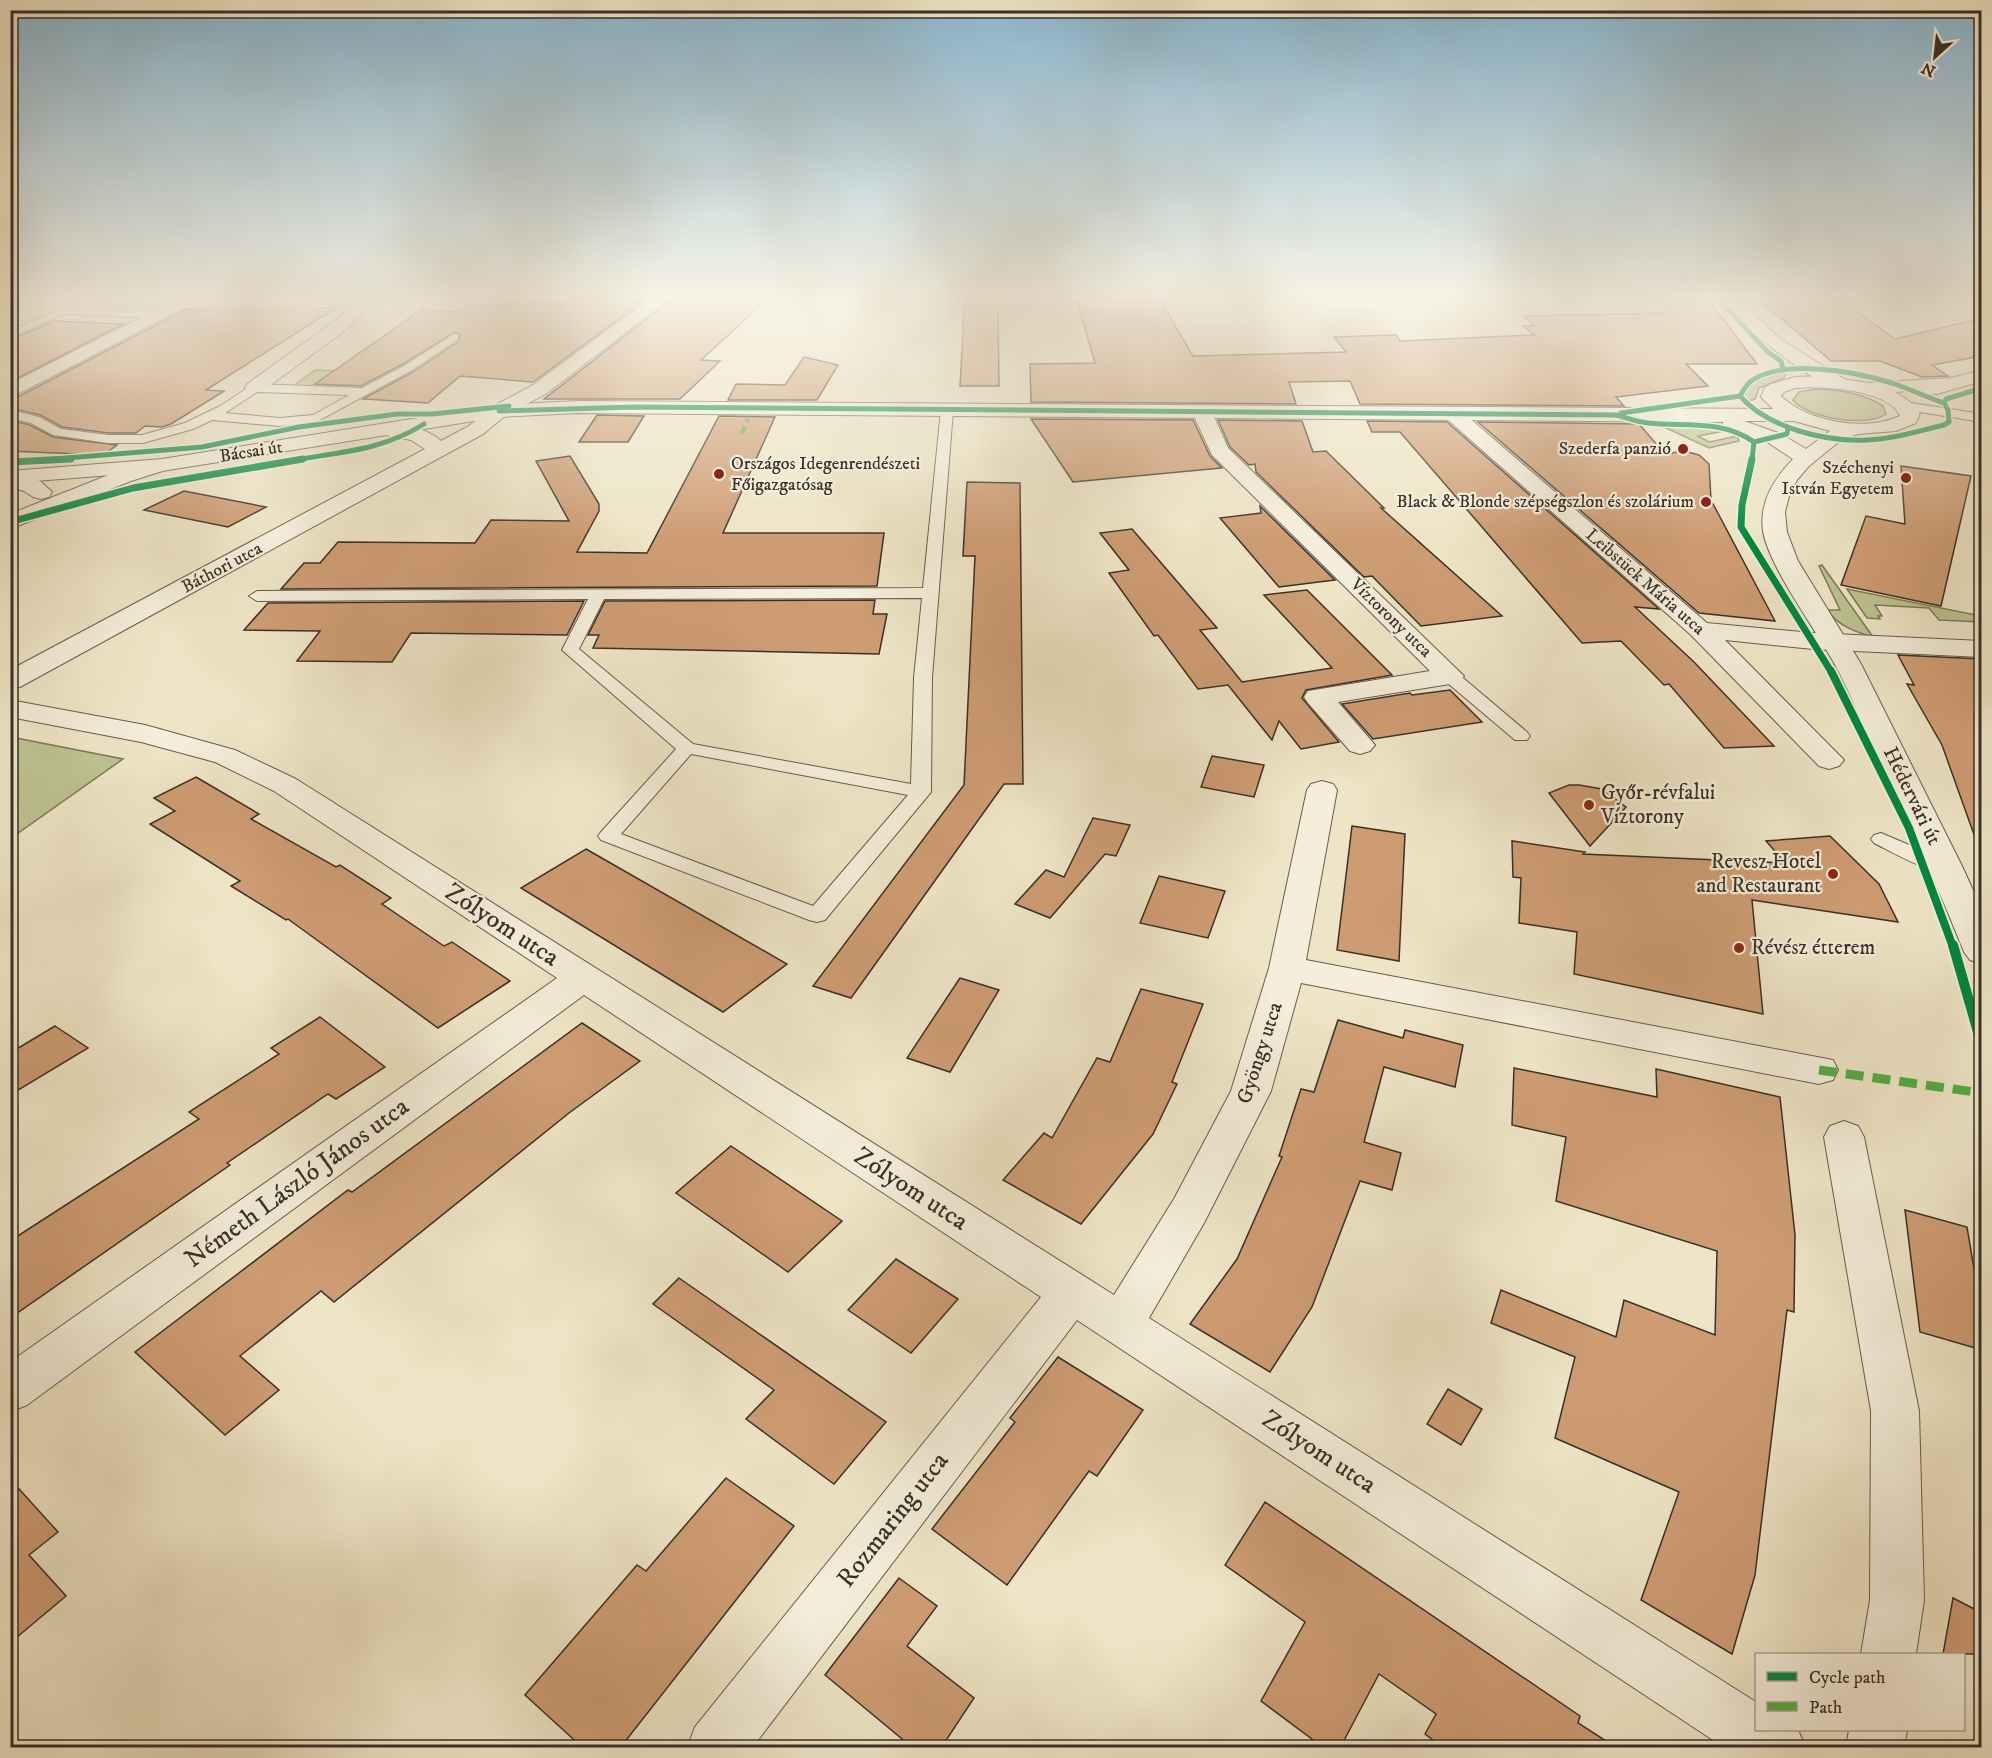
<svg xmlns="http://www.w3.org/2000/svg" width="1992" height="1758" viewBox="0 0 1992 1758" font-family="'IM FELL DW Pica',serif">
	<rect width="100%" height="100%" fill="#eee5c6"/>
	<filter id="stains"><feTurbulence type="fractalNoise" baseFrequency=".00333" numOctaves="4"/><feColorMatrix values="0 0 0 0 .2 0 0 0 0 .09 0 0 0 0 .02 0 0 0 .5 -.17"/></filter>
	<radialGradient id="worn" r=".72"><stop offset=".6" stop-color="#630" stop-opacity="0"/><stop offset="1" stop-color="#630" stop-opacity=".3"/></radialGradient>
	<!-- green -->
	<g fill="#bec392" stroke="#7c7a5c" stroke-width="1.5">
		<path d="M125 295H178L151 309 103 306Z"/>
		<path d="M315 370 365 372 345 388 293 386Z"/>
		<path d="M1786 373 1784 378 1759 388 1755 399 1747 402 1744 398C1747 380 1769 375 1786 373Z"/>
		<path d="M1816 389C1840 390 1863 393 1883 406L1886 414C1867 428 1807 418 1793 400L1799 392Z"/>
		<path d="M1662 426 1716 429 1724 431 1698 436 1709 442 1737 436 1739 441 1709 448Z"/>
		<path d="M1822 565 1873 637C1856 632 1838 626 1827 610H1840L1819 566Z"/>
		<path d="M1847 589 1981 616V622L1939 620 1929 608 1875 605 1882 616H1878L1880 619 1867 618Z"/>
		<path d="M11 737 123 759 11 838Z"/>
	</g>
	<!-- building -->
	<g fill="#ce9c73" stroke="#3a3027" stroke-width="1.5">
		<path d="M965 295H998L999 386H960Z"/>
		<path d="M1075 295H1157L1193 356 1346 352 1334 337 1396 335 1400 341 1534 335 1523 326H1535L1524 316 1670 313 1656 295H1705L1757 364H1686L1708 386 1616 397 1624 406 1360 404 1350 381 1289 382 1296 404 1031 402 1030 364 1095 363Z"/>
		<path d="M689 296H771L701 360 720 361 680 399H544L667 303 679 304Z"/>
		<path d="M613 300 642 302 533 382 460 376 428 403 363 399 413 372 459 341 460 334 455 332 403 364 361 386 315 384 421 310 460 312 469 305H502L506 301Z"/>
		<path d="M1761 301 1845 303 1895 339 1982 318V356L1932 365 1948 376 1922 377 1880 361H1831Z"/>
		<path d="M336 308 206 390 224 391 171 424 162 427 145 426 136 433H108L62 427 40 415 10 408V401L185 310Z"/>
		<path d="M55 321 123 324 20 377 10 376V340Z"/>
		<path d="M804 357 838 365 817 400H728L736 384 785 385Z"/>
		<path d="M597 415 644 416 628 442H579Z"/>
		<path d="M719 416 775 417 723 533H884L877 586 281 589 304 563H320L338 542 475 543 491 520 569 521 536 461 570 456 599 504V511L577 552 647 553Z"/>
		<path d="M1031 419 1193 420 1210 456 1222 468 1073 482Z"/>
		<path d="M10 420 30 425 53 437 117 445 103 455 10 451Z"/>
		<path d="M1218 420 1302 421 1313 452 1326 451 1384 508H1381L1502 616 1421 626 1372 576 1364 577 1256 472 1255 464 1249 465 1230 447Z"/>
		<path d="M1367 421 1447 422 1659 609 1635 607 1694 662 1774 746 1724 748 1669 684 1664 685 1621 641 1582 643 1400 432H1372Z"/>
		<path d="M1478 422 1639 424 1665 454 1684 451 1699 455 1709 464 1711 500 1775 621 1699 613Z"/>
		<path d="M1901 466 1971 476 1941 606 1841 585 1866 516 1905 524Z"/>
		<path d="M967 482 1020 483 1023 784H1004L851 998 813 986 964 785 975 556H963Z"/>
		<path d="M184 491 266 507 228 527 144 510Z"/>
		<path d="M1260 506 1335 580 1279 587 1220 518 1261 513Z"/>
		<path d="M1132 529 1217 628 1200 630 1242 682 1332 668 1264 595 1307 590 1392 675 1306 690 1302 698 1339 742 1301 749 1279 721 1272 740 1228 685 1198 689 1158 635 1154 636 1109 573 1129 570 1100 533Z"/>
		<path d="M875 600 873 614H887L879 654 593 648 599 635H588L605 601Z"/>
		<path d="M584 601 567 635 411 633 392 662 297 661 320 631 244 630 268 603Z"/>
		<path d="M1898 655 1982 659V842L1977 843 1942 745 1907 684 1914 685Z"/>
		<path d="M1450 690 1482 722 1373 739 1342 704 1410 693 1412 695Z"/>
		<path d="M1212 756 1264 765 1254 797 1201 787Z"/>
		<path d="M196 777 259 814 251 819 336 867 340 865 391 898 382 904 444 946 452 942 510 981 438 1028 288 919 286 920 231 886 240 881 150 824 175 811 154 798Z"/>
		<path d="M1569 785H1579L1602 789 1626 807 1590 846 1549 793Z"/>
		<path d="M1093 818 1130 825 1116 856 1105 854 1050 918 1015 904 1046 870 1064 877Z"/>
		<path d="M1352 826 1405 834 1399 961 1337 950Z"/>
		<path d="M1830 836 1879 884 1898 922 1752 900 1763 1014 1574 974 1577 932 1519 923 1521 878 1513 877 1512 841 1585 852 1583 854 1785 863 1766 841Z"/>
		<path d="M586 849 787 964 723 1012 521 888Z"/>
		<path d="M1159 876 1225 891 1208 938 1140 923Z"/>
		<path d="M960 978 999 990 950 1072 907 1058Z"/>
		<path d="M1141 989 1203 1004 1172 1082 1177 1084 1153 1134 1081 1224 1003 1180 1044 1133 1052 1138 1097 1058 1110 1062Z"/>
		<path d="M320 1017 385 1067 336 1099 328 1094 227 1163 230 1165 10 1318V1241L199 1119 189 1112 279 1054 271 1048Z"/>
		<path d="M1338 1020 1403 1038 1405 1030 1463 1045 1455 1087 1384 1067 1364 1142 1401 1153 1392 1190 1360 1181 1312 1307 1270 1372 1190 1324 1237 1259 1282 1157 1279 1156 1301 1089 1314 1092Z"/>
		<path d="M582 1023 640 1061 569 1113 334 1302 321 1291 240 1356 279 1390 225 1435 135 1352 348 1190 352 1192Z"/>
		<path d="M55 1026 88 1048 10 1095V1053Z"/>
		<path d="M1514 1068 1657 1097 1656 1069 1780 1097 1795 1235 1794 1312 1787 1310 1755 1575 1732 1654 1641 1600 1679 1492 1555 1438 1575 1357 1491 1323 1501 1290 1616 1337 1624 1300 1715 1335 1717 1251 1556 1201 1566 1137 1512 1125Z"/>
		<path d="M731 1146 842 1221 788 1272 676 1193Z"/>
		<path d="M1905 1210 1967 1227 1982 1317V1350L1920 1332Z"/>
		<path d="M896 1259 958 1299 911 1353 848 1310Z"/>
		<path d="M679 1278 886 1422 834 1484 746 1419 774 1390 653 1304Z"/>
		<path d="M1058 1357 1143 1410 1097 1476 1089 1471 1007 1585 932 1529 1015 1422 1010 1418Z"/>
		<path d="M1448 1389 1482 1409 1461 1445 1427 1424Z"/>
		<path d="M726 1478 794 1526 620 1748H583L525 1695 637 1565 646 1571Z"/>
		<path d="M10 1479 58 1532 29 1555 66 1596 10 1643Z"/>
		<path d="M1265 1502 1580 1716 1578 1723 1617 1748H1444L1425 1734 1436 1714 1379 1674 1340 1748H1324L1261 1701 1305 1622 1225 1565Z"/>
		<path d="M899 1578 937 1606 907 1646 974 1698 941 1748H913L825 1675Z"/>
		<path d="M1953 1598 1982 1613V1654H1943Z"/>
	</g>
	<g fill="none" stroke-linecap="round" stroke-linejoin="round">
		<!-- service casing -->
		<g stroke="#675d4f" stroke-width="2">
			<g id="service">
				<path d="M62 308 158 312 163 315 158 318 64 314 10 338V331Z"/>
				<path d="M454 334 458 335V339L412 370 316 422 280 426 212 420 193 429 143 443H108L53 435 31 423 10 418V410L39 417 61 429 108 435H142L185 423 220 406 254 384 362 388 404 366ZM257 392 349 395 313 415 280 418 225 413Z"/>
				<path d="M1905 402 1982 414V422L1901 409 1899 406 1901 403Z"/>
				<path d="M947 406 953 410 932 678 931 792 825 920 817 922 809 920 601 840 598 836 601 832 676 749 562 650 588 599 257 601 249 596 257 591 923 588 941 410ZM922 598 914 678 911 784 693 744 579 649 604 599ZM691 754 908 795 813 906 621 834Z"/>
				<path d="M1450 671 1456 672 1527 732 1530 736 1527 740H1515L1444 680 1441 676 1444 672Z"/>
				<path d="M1881 833 1928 853 1953 861 1956 866 1953 871C1932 876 1894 853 1874 843L1871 839 1874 835Z"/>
			</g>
		</g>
		<!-- minor casing -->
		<g stroke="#675d4f" stroke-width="2">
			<g id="minor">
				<path d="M273 295H456L448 300 374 302 347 329 261 392H247L245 388 247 384 335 321 355 303 184 308 10 398V384L175 300Z"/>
				<path d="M655 295H674L547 393 506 415 483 434 20 687 10 689V670L425 449 411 440 380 434 377 430 380 426C397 422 428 428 441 441L469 426 492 407 533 385Z"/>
				<path d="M1717 295H1735L1780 339 1846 380 1848 384 1846 388C1819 394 1734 318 1717 295Z"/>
				<path d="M1202 406 1209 408 1212 412 1228 448 1464 676 1460 682 1450 684 1338 702 1375 745 1370 751 1360 754 1350 751 1308 703 1304 697 1308 691 1430 671 1212 455 1192 412 1195 408Z"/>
				<path d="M1453 408 1460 410 1707 623 1813 633 1982 641V657L1813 649 1725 640 1844 760 1839 766 1829 769 1819 766 1691 635 1446 418 1443 414 1446 410Z"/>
				<path d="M162 459 169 461 173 465 169 469 131 481 10 529V514L116 472Z"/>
				<path d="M10 474 40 481 52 492 49 497 41 499 33 497 24 491 10 487Z"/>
				<path d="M10 700 145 725 235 750 296 779 1114 1295 1174 1199 1231 1091 1269 968 1307 790 1311 784 1322 781 1333 784 1337 790 1306 960 1833 1060 1838 1070 1833 1080 1819 1084 1301 983 1271 1091 1204 1223 1149 1318 1756 1702V1730H1798L1806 1748H1725L1077 1320 752 1748H687L695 1727 1041 1297 584 995 27 1405 10 1412V1362L557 978 274 791 215 762 141 742 10 717Z"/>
				<path d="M1844 1121 1858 1126 1864 1137 1919 1411 1924 1600 1916 1654H1861L1870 1600 1871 1411 1824 1137 1830 1126Z"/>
				<path d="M1849 1730H1907L1904 1748H1846Z"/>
			</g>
		</g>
		<!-- tertiary casing -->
		<g stroke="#675d4f" stroke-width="2">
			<path id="tertiary" d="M1982 370V381L1937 394H1923L1921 390 1895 392 1909 401 1920 413 1916 423 1896 431 1858 434 1841 440 1809 466 1797 480 1789 496 1785 512 1787 532 1798 561 1861 664 1962 866 1982 910V964L1970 960 1964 952C1937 884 1907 819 1876 753 1862 723 1850 692 1834 663 1815 628 1769 567 1763 531 1759 502 1774 479 1793 459L1767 442 1725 428 1722 424 1724 422 578 413 499 417 162 471 10 483V471L162 459 499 405 578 401 1773 409 1761 397 1765 387 1771 384 1795 377 1821 376 1869 383 1951 378ZM1795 388C1821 386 1889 389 1900 416 1865 432 1808 422 1781 396L1784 392ZM1744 421H1794L1830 431 1806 449 1781 434Z"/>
		</g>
		<!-- service -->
		<use href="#service" fill="#f4eeda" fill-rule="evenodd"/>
		<!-- minor -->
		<use href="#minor" fill="#f4eeda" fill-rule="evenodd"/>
		<!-- tertiary -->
		<use href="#tertiary" fill="#f4eeda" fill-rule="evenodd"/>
		<!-- quiet-far1 -->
		<g stroke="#55ab44" stroke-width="4.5" stroke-dasharray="8 4.5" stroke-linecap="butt">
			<path d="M275 300 285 295"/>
			<path d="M742 434 748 419"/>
		</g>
		<!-- quiet -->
		<path stroke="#55ab44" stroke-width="9" stroke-dasharray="18 9" stroke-linecap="butt" d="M1819 1070 1982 1093"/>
		<!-- cycleway-far3 casing -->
		<g stroke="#f4eeda" stroke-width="8">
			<g id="cycleway-far3">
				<path d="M1714 295 1769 353 1781 361 1783 370"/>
				<path d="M1740 396C1768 428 1825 442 1867 440 1893 439 1919 431 1944 425L1949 422 1948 410 1944 403 1946 399 1982 388"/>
				<path d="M1740 396C1743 391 1746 385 1751 381 1784 358 1856 372 1892 383 1910 389 1926 397 1944 403"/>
				<path d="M499 411 635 407 1616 415C1627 418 1637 422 1648 423 1685 427 1722 419 1754 442L1787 434 1788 427"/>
				<path d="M1621 413 1740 396"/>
				<path d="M42 460 202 447 299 427 397 414H432L509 406"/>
				<path d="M294 460C341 452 383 450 424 424"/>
				<path d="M1752 460 1754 442"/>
			</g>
		</g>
		<!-- cycleway-far2 casing -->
		<g stroke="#f4eeda" stroke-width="10">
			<g id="cycleway-far2">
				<path d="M1752 459 1742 505 1741 527 1832 673"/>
				<path d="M10 462 71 459"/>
				<path d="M10 522 133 488 303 459"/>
			</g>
		</g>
		<!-- cycleway-far1 casing -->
		<g stroke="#f4eeda" stroke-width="12">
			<path id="cycleway-far1" d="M1831 671 1909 828 1953 947"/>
		</g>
		<!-- cycleway casing -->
		<g stroke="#f4eeda" stroke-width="14">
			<path id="cycleway" d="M1953 945 1982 1046"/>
		</g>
		<!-- cycleway-far3 -->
		<use href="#cycleway-far3" stroke="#00873e" stroke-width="5"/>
		<!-- cycleway-far2 -->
		<use href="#cycleway-far2" stroke="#00873e" stroke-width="7"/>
		<!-- cycleway-far1 -->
		<use href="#cycleway-far1" stroke="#00873e" stroke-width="8"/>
		<!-- cycleway -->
		<use href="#cycleway" stroke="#00873e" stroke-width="10"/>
	</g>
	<!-- sky -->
	<linearGradient id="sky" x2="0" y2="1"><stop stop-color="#89b8d2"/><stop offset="0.55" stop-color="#f7f3e5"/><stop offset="1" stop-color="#f7f3e5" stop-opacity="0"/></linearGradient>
	<rect width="1992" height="541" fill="url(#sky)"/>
	<!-- markers -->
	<g fill="#8f2418" stroke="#f4eeda" stroke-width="2">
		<circle cx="1683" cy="449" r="6"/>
		<circle cx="719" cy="474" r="6"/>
		<circle cx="1906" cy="478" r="6"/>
		<circle cx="1706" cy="502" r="6"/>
		<circle cx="1589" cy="805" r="6"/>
		<circle cx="1833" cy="874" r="6"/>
		<circle cx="1739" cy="948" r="6"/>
	</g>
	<g text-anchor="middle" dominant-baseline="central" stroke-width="4.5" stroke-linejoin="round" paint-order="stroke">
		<!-- far-poi labels -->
		<g font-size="18" fill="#3a3027" stroke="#f4eeda" text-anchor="end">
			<text x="1671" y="449">Szederfa panzió</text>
			<text x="731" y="464" text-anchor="start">Országos Idegenrendészeti<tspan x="731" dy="21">Főigazgatósag</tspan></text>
			<text x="1894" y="468">Széchenyi<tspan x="1894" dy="21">István Egyetem</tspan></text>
			<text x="1694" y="502">Black &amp; Blonde szépségszlon és szolárium</text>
		</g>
		<!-- far-street labels -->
		<g font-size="18" fill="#3a3027" stroke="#f4eeda">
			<text transform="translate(251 452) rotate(-9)">Bácsai út</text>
			<text transform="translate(222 568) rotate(-28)">Báthori utca</text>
			<text transform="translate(1645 582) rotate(41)">Leibstück Mária utca</text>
			<text transform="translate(1391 618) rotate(44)">Víztorony utca</text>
		</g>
		<!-- poi labels -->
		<g font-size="21" fill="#3a3027" stroke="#f4eeda" text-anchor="start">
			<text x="1601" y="793">Győr-révfalui<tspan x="1601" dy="24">Víztorony</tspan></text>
			<text x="1821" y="862" text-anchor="end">Revesz Hotel<tspan x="1821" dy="24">and Restaurant</tspan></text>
			<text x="1751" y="948">Révész étterem</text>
		</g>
		<!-- street labels -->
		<g font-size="21" fill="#3a3027" stroke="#f4eeda">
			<text transform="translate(1912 796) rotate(64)">Hédervári út</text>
			<text transform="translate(1260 1053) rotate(-72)">Gyöngy utca</text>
		</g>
		<!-- near-street labels -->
		<g font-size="26" fill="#3a3027" stroke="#f4eeda">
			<text transform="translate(502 925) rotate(33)">Zólyom utca</text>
			<text transform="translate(297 1183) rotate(-36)">Németh László János utca</text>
			<text transform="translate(911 1189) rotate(33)">Zólyom utca</text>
			<text transform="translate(1319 1452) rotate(33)">Zólyom utca</text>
			<text transform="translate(893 1520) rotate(-52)">Rozmaring utca</text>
		</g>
	</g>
	<!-- margin -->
	<rect width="1992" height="1758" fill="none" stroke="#eee5c6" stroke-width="36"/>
	<rect x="12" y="12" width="1968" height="1734" fill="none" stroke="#3a3027" stroke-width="3"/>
	<rect x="18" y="18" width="1956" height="1722" fill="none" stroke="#3a3027" stroke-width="1.5"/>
	<!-- legend -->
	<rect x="1755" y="1653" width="210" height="78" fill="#f4eeda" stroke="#aaa292" stroke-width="1.5"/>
	<rect x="1767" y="1672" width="30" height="9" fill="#00873e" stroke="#aaa292" stroke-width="1.5"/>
	<text x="1809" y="1683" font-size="18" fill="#3a3027">Cycle path</text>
	<rect x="1767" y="1702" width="30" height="9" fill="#55ab44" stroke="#aaa292" stroke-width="1.5"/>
	<text x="1809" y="1713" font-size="18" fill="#3a3027">Path</text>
	<!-- north arrow -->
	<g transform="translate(1935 57) rotate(207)" stroke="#f4eeda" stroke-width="4.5" paint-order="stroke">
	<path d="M0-4.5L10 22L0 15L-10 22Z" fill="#3a3027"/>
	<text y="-9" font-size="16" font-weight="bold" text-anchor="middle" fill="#3a3027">N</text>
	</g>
	<rect width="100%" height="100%" filter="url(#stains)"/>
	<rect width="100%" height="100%" fill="url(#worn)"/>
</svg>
